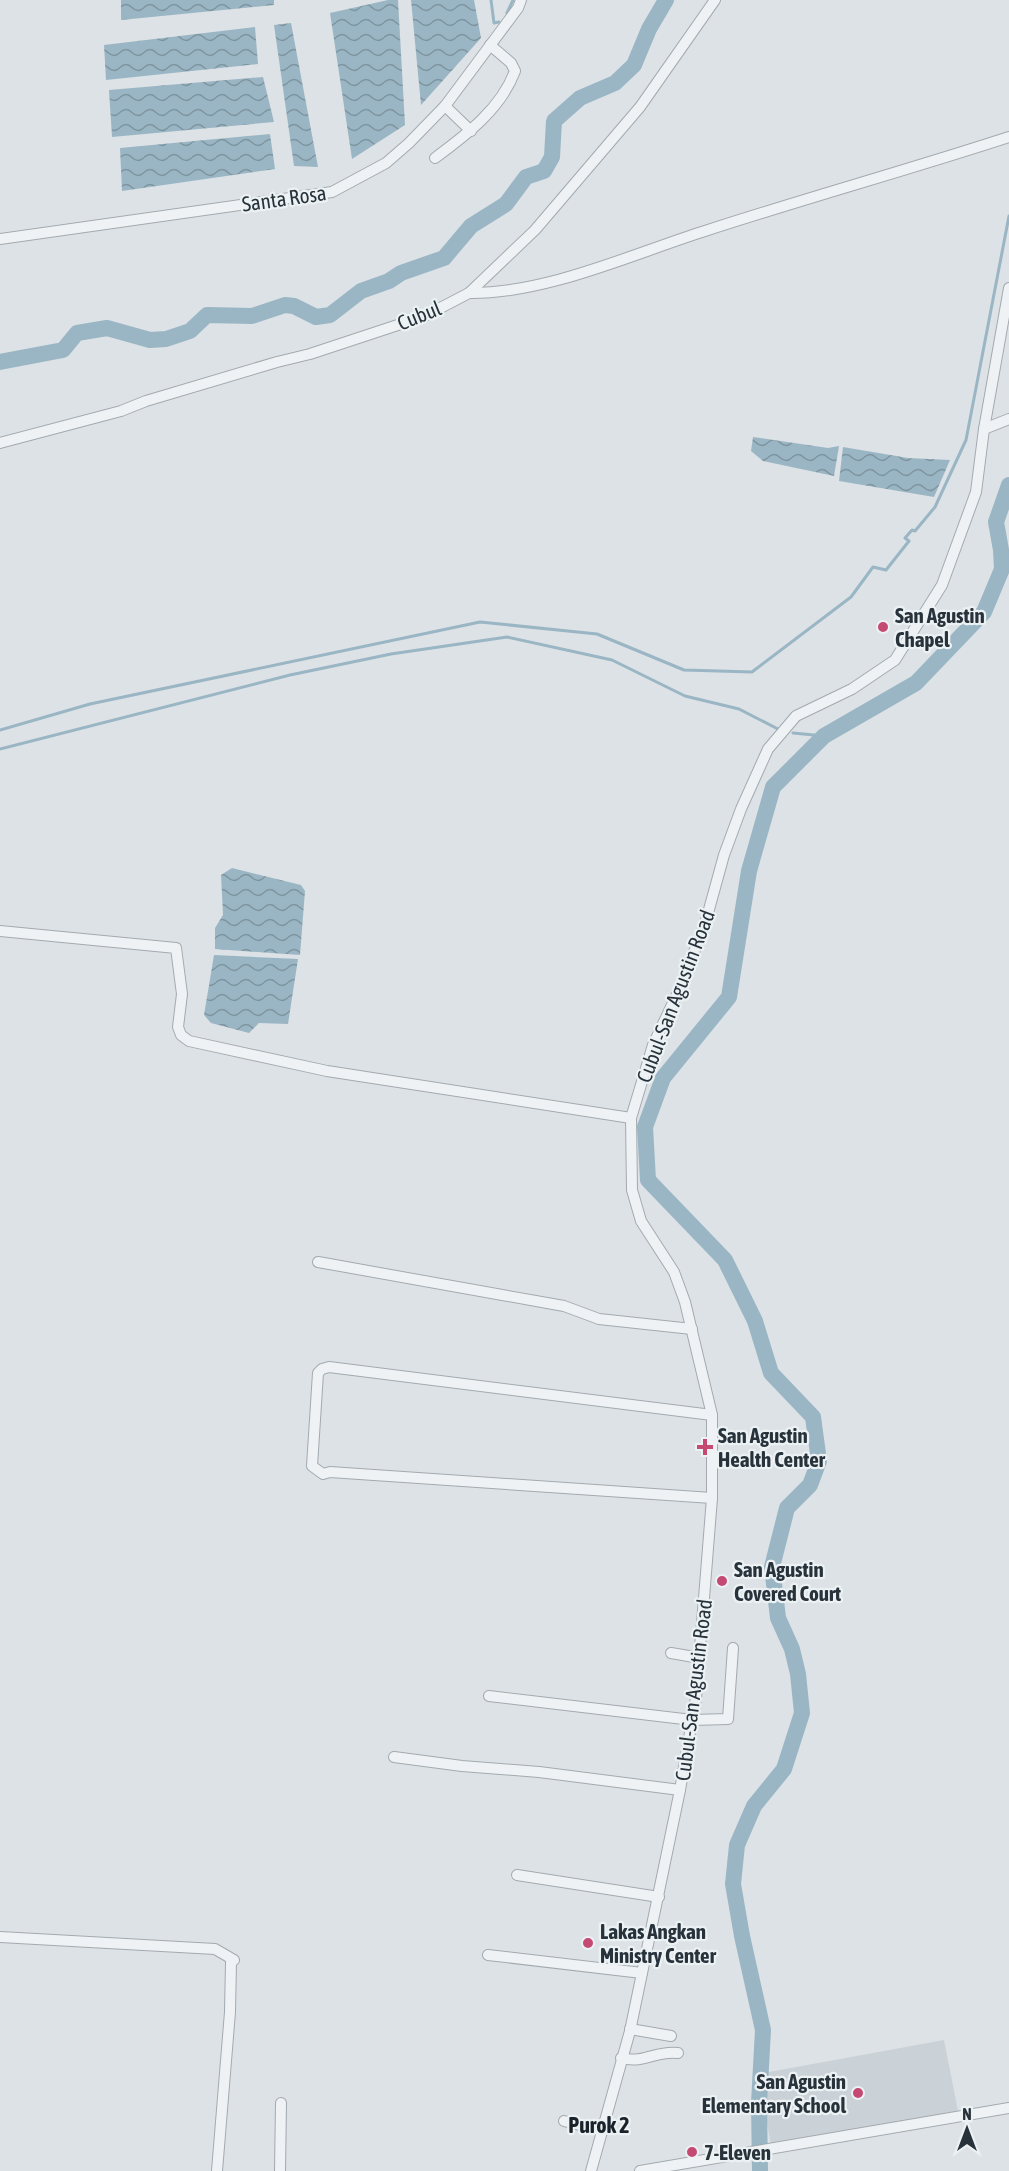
<svg xmlns="http://www.w3.org/2000/svg" width="1009" height="2171" viewBox="0 0 1009 2171" font-family="'Asap Condensed',sans-serif">
	<defs>
		<pattern id="water-waves" width="16" height="10" patternUnits="userSpaceOnUse" patternTransform="scale(1.5)"><rect width="16" height="10" fill="#9ab6c4"/><path d="M0 5q4-4 8 0t8 0" fill="none" stroke="#7e95a0"/></pattern>
	</defs>
	<rect width="100%" height="100%" fill="#dde2e6"/>
	<!-- built -->
	<path fill="#cbd2d7" d="M944 2040 958 2111 771 2145 758 2074Z"/>
	<!-- water -->
	<g fill="url(#water-waves)">
		<path d="M121 0H274V5L121 20Z"/>
		<path d="M388 0H398L405 125 352 159 330 13Z"/>
		<path d="M411 0H474L481 38 421 105Z"/>
		<path d="M291 23 318 167 294 166 274 25Z"/>
		<path d="M255 27 258 64 106 80 104 45Z"/>
		<path d="M263 77 274 122 112 137 109 90Z"/>
		<path d="M270 134 275 169 122 191 120 148Z"/>
		<path d="M753 437 828 448 839 446 834 476 763 461 751 451Z"/>
		<path d="M843 447 908 458 950 460 934 497 839 481Z"/>
		<path d="M232 868 301 885 305 891 300 955 215 949V928L223 915 221 875Z"/>
		<path d="M214 955 298 959 288 1024 259 1023 249 1033 211 1023 204 1015Z"/>
	</g>
	<g fill="none" stroke-linecap="round" stroke-linejoin="round">
		<!-- stream -->
		<g stroke="#9ab6c4" stroke-width="3">
			<path d="M491 0 494 23 499 22"/>
			<path d="M507 13 513 0"/>
			<path d="M1001 550 1009 551"/>
			<path d="M0 730 90 704 480 622 597 634 684 670 752 672 851 597 873 567 886 570 909 541 905 538 912 530 915 531 935 507 966 440 1009 216"/>
			<path d="M793 733 824 736"/>
			<path d="M0 749 290 675 391 654 507 637 612 660 685 696 739 709 778 729"/>
		</g>
		<!-- river -->
		<g stroke="#9ab6c4" stroke-width="16">
			<path d="M0 362 63 350 77 333 107 328 150 340 166 339 190 331 207 315 252 316 285 305 294 306 316 317 330 315 361 291 389 281 401 273 444 258 471 226 506 204 526 177 544 171 552 157 554 121 580 98 615 83 634 65 649 29 666 0"/>
			<path d="M760 2171 759 2103 763 2030 742 1936 733 1884 737 1845 754 1806 784 1769 802 1713 798 1674 792 1649 778 1618 772 1567 787 1508 810 1485 819 1461 813 1417 771 1373 755 1321 725 1260 648 1180 645 1127 663 1078 729 997 749 871 773 787 824 736 916 683 984 612 1002 569 1001 550 996 522 1009 485"/>
		</g>
		<!-- minor casing -->
		<g stroke="#a3aaaf" stroke-width="12">
			<g id="minor">
				<path d="M445 106 471 131"/>
				<path d="M435 158C466 135 501 109 515 71L511 63 490 45"/>
				<path d="M0 239 332 192 386 163 409 143 445 106 518 8 521 0"/>
				<path d="M469 293C546 294 632 254 705 231 806 198 908 170 1009 137"/>
				<path d="M984 429 1009 419"/>
				<path d="M0 443 121 411 146 401 277 362 310 354 425 316 469 293 535 230 640 107 715 0"/>
				<path d="M0 931 176 948 182 994 178 1027 181 1035 189 1041 327 1071 631 1118"/>
				<path d="M318 1262 564 1306 599 1319 692 1329"/>
				<path d="M712 1415 329 1367 322 1369 318 1373 312 1466 323 1474 330 1472 712 1498"/>
				<path d="M671 1653 700 1658"/>
				<path d="M489 1696 692 1720 728 1719 733 1648"/>
				<path d="M394 1757 462 1766 539 1772 680 1790"/>
				<path d="M517 1875 659 1897"/>
				<path d="M0 1937 215 1949 234 1960 231 1962 230 2012 217 2171"/>
				<path d="M488 1955 642 1973"/>
				<path d="M630 2029 671 2036"/>
				<path d="M621 2058C645 2064 656 2050 678 2053"/>
				<path d="M564 2121 603 2131"/>
				<path d="M280 2171 281 2103"/>
				<path d="M591 2171 630 2031 680 1790 696 1698 712 1498V1415L685 1302 674 1272 641 1221 632 1190 631 1118 653 1045 680 988 705 924 724 855 741 809 768 749 796 716 852 689 895 660 942 585 976 492 984 429 1009 288"/>
				<path d="M640 2171 1009 2108"/>
			</g>
		</g>
		<!-- minor -->
		<use href="#minor" stroke="#eff2f4" stroke-width="10"/>
	</g>
	<!-- markers -->
	<g fill="#c44973" stroke="#ecf1f4" stroke-width="2">
		<circle cx="883" cy="627" r="6"/>
		<path d="M702 1438h6v6h6v6h-6v6h-6v-6h-6v-6h6z"/>
		<circle cx="722" cy="1581" r="6"/>
		<circle cx="588" cy="1943" r="6"/>
		<circle cx="858" cy="2093" r="6"/>
		<circle cx="692" cy="2152" r="6"/>
	</g>
	<g text-anchor="middle" dominant-baseline="central" stroke-width="4.5" stroke-linejoin="round" paint-order="stroke">
		<!-- street labels -->
		<g font-size="21" fill="#27323b" stroke="#ecf1f4">
			<text transform="translate(284 198) rotate(-8)">Santa Rosa</text>
			<text transform="translate(419 315) rotate(-22)">Cubul</text>
			<text transform="translate(675 996) rotate(-69)">Cubul-San Agustin Road</text>
			<text transform="translate(693 1690) rotate(-83)">Cubul-San Agustin Road</text>
		</g>
		<!-- poi labels -->
		<g font-size="21" font-weight="bold" fill="#27323b" stroke="#ecf1f4" text-anchor="start">
			<text x="895" y="615">San Agustin<tspan x="895" dy="24">Chapel</tspan></text>
			<text x="718" y="1435">San Agustin<tspan x="718" dy="24">Health Center</tspan></text>
			<text x="734" y="1569">San Agustin<tspan x="734" dy="24">Covered Court</tspan></text>
			<text x="600" y="1931">Lakas Angkan<tspan x="600" dy="24">Ministry Center</tspan></text>
			<text x="846" y="2081" text-anchor="end">San Agustin<tspan x="846" dy="24">Elementary School</tspan></text>
			<text x="704" y="2152">7-Eleven</text>
		</g>
		<!-- neighbourhood labels -->
		<g font-size="22" font-weight="bold" fill="#1a232c" stroke="#ecf1f4">
			<text x="599" y="2125">Purok 2</text>
		</g>
	</g>
	<!-- north arrow -->
	<g transform="translate(967 2129)" stroke="#ecf1f4" stroke-width="4.5" paint-order="stroke">
	<path d="M0-4.5L10 22L0 15L-10 22Z" fill="#27323b"/>
	<text y="-9" font-size="16" font-weight="bold" text-anchor="middle" fill="#27323b">N</text>
	</g>
</svg>
